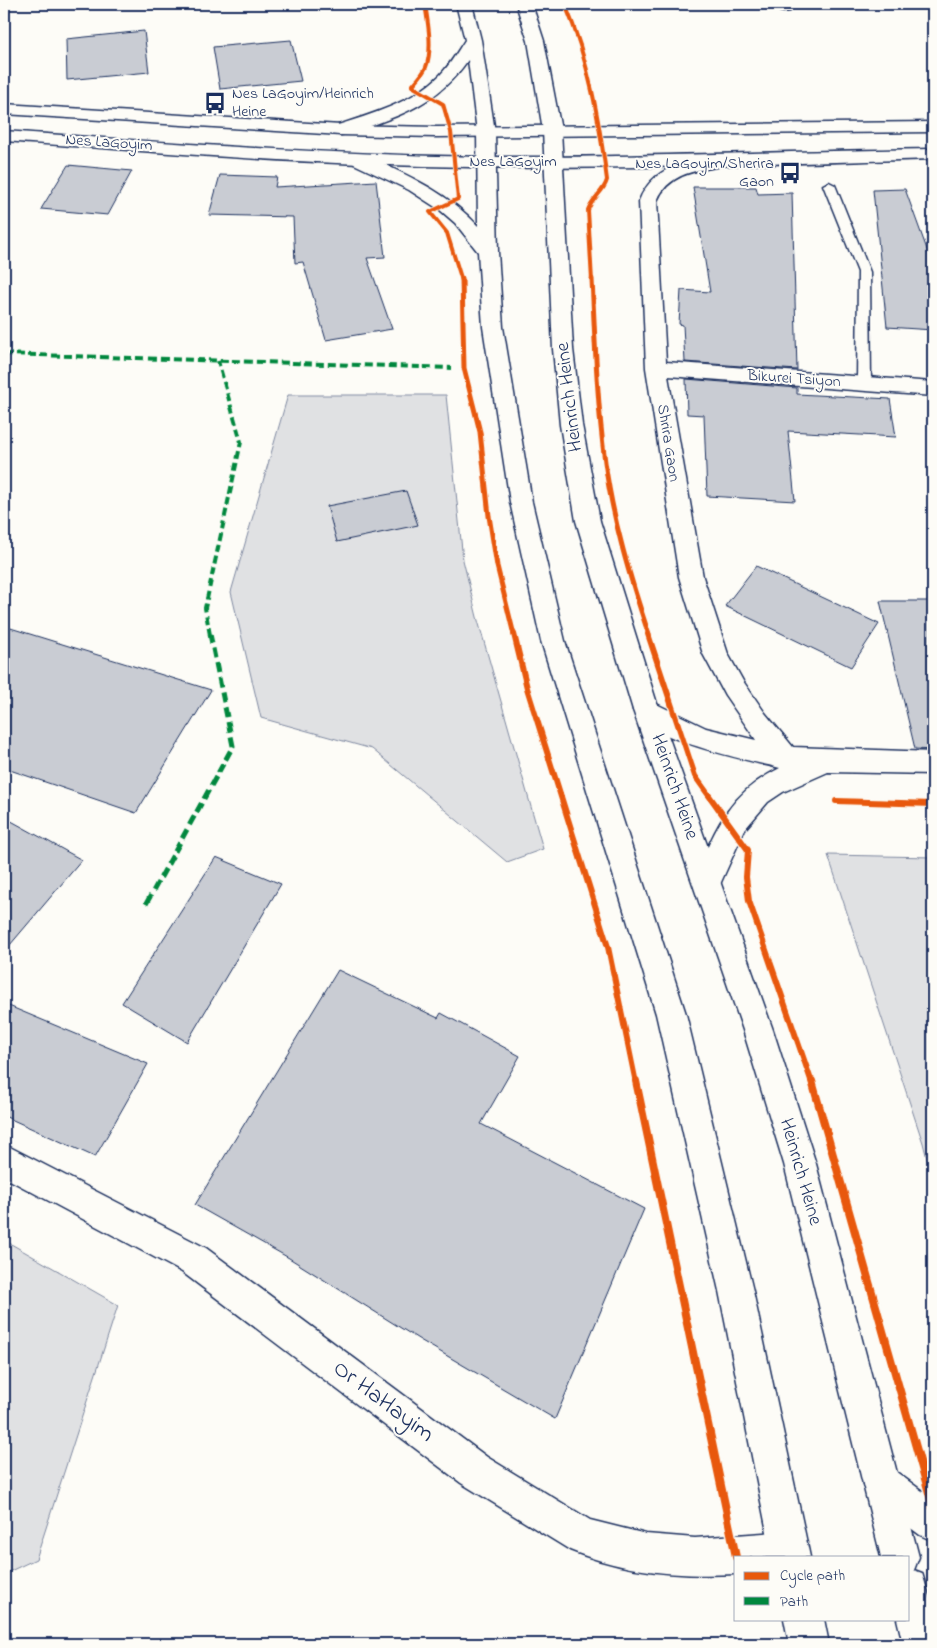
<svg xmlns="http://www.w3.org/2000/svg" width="937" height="1648" viewBox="0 0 937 1648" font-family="'Indie Flower',sans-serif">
	<rect width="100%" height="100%" fill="#fdfcf7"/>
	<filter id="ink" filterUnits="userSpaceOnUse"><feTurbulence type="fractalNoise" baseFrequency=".02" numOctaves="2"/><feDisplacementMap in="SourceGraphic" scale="10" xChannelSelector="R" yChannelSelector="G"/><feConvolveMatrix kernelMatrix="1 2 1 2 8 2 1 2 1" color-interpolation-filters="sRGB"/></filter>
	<g filter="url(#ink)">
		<!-- green -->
		<g fill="#e0e1e3" stroke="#7e88a0">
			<path d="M288 395H446L463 560 477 617 543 849 507 862 372 749 261 718 231 592Z"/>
			<path d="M828 855 933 857V1182L923 1143Z"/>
			<path d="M4 1240 118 1305 36 1559 4 1574Z"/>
		</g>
		<!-- building -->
		<g fill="#c9ccd3" stroke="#1b2f5e">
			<path d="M144 31 149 72 67 80 66 39Z"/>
			<path d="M291 40 301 81 220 89 213 47Z"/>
			<path d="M68 165 132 171 108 215 41 209Z"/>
			<path d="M220 175 277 177 275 187 376 181 385 257 367 258 392 329 326 340 303 262 295 263 293 217 209 215Z"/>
			<path d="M693 187H756L758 194 792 193 797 370 685 362 683 325 679 324 681 290 710 292Z"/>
			<path d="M905 189 933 266V330L887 327 873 190Z"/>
			<path d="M686 379 797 388V394L890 399 896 437 788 431 795 501 707 496 704 415 687 414Z"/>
			<path d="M406 491 418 525 337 542 327 506Z"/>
			<path d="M756 566 879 624 851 667 725 606Z"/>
			<path d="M880 601H933V750L915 749Z"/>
			<path d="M4 626 211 690 136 813 4 768Z"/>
			<path d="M4 817 82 860 4 952Z"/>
			<path d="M216 857 281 884 187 1042 122 1003Z"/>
			<path d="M338 970 438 1018 441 1013 520 1056 481 1124 644 1209 555 1419 420 1340 289 1258 195 1205Z"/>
			<path d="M4 1004 148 1064 95 1157 4 1116Z"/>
		</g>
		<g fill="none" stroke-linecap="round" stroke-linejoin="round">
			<!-- service casing -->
			<g stroke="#1b2f5e" stroke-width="3">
				<path id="service" d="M829 182 835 185 870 272 871 384 869 387H859L857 384 858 272 823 185Z"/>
			</g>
			<!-- minor casing -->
			<g stroke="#1b2f5e" stroke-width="3">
				<g id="minor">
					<path d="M772 4H789L792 8 790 11C781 13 777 11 772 4Z"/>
					<path d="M731 154 737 155 740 159 737 163C708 170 670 168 657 201L666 362 933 382V396L668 376 703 577 728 654 743 681 765 713 793 747 933 752V774L828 772 783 792 768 802 745 829 717 891 707 895 697 891 693 882C715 830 727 794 780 768 747 760 648 740 633 710L637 703 646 699 706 728 756 740 725 695 703 654 679 577 646 368 639 201C654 162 694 160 731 154Z"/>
					<path d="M4 1144 206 1248 487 1457 590 1520 646 1534 695 1538 789 1531 802 1537 808 1550 805 1557H736V1574C679 1577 623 1572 570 1550L461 1483 182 1272 4 1177Z"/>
					<path d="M882 1465 895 1471 933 1499V1541L920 1535 869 1497 863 1484 869 1471Z"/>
				</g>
			</g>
			<!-- tertiary casing -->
			<g stroke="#1b2f5e" stroke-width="3">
				<g id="tertiary">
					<path d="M4 104 341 125 436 127 933 122V132L436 137 341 135 4 114Z"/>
					<path d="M4 131C164 142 324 155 485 157 634 158 784 151 933 149V159C764 164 594 171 424 166 284 163 144 151 4 141Z"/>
				</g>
			</g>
			<!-- secondary casing -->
			<g stroke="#1b2f5e" stroke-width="3">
				<g id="secondary">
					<path d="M456 4H472L481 40 495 132 498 252 503 327 532 502 565 641 686 1014 753 1291 810 1557H772L719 1291 656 1014 541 641 510 502 483 327 478 252 455 223 440 210 409 190 354 164 351 160 354 156 360 155 366 156C407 175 447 192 478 226L477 132 468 60C437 105 397 117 347 134L341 135 335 134 332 130 335 126C372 114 412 103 440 75 450 65 457 52 465 40Z"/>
					<path d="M516 4H532L544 41 561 130 573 349 582 425 600 521 659 710 773 1030 816 1164 919 1557 914 1570 922 1573 933 1609V1644H903L897 1619H908V1557H881L784 1164 743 1030 633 710 576 521 560 425 553 349 543 130 528 41Z"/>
					<path d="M784 1619H824L829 1644H789Z"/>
				</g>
			</g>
			<!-- service -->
			<use href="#service" fill="#fdfcf7" fill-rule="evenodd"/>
			<!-- minor -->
			<use href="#minor" fill="#fdfcf7" fill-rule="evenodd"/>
			<!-- tertiary -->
			<use href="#tertiary" fill="#fdfcf7" fill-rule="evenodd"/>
			<!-- secondary -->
			<use href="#secondary" fill="#fdfcf7" fill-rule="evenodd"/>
			<!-- quiet-far1 -->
			<g stroke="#00873e" stroke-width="4" stroke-dasharray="8 4" stroke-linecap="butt">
				<path d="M4 354 452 368"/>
				<path d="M210 635 205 608 241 442 218 361"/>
			</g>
			<!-- quiet -->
			<path stroke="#00873e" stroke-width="5" stroke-dasharray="10 5" stroke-linecap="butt" d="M146 904 233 746 210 634"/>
			<!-- cycleway-far3 casing -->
			<g stroke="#fdfcf7" stroke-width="5.5">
				<g id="cycleway-far3">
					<path d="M425 4C428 23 433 49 426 67 423 74 417 80 412 86L443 104 451 132 458 199 430 212 447 233 462 281"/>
					<path d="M565 4C589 61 599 120 607 180 604 192 592 198 588 210L592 281"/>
				</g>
			</g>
			<!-- cycleway-far2 casing -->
			<g stroke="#fdfcf7" stroke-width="8">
				<g id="cycleway-far2">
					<path d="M462 279 464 368 480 432 489 516 497 566 514 635"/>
					<path d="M592 279C595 340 597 401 605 462 613 521 630 578 649 635"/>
				</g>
			</g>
			<!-- cycleway-far1 casing -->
			<g stroke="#fdfcf7" stroke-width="9">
				<g id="cycleway-far1">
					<path d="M514 634 527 688 608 947 636 1083"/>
					<path d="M648 634 695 776 748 850 746 877 749 901 812 1083"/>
					<path d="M836 801 933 804"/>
				</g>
			</g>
			<!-- cycleway casing -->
			<g stroke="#fdfcf7" stroke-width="11">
				<g id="cycleway">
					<path d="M636 1081 736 1557"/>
					<path d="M812 1081 933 1507"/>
				</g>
			</g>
			<!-- cycleway-far3 -->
			<use href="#cycleway-far3" stroke="#e8590c" stroke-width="4"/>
			<!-- cycleway-far2 -->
			<use href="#cycleway-far2" stroke="#e8590c" stroke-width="5"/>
			<!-- cycleway-far1 -->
			<use href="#cycleway-far1" stroke="#e8590c" stroke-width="6"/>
			<!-- cycleway -->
			<use href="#cycleway" stroke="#e8590c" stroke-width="8"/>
		</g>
	</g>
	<!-- icons -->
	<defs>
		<g id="bus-bare" transform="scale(1.725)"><path d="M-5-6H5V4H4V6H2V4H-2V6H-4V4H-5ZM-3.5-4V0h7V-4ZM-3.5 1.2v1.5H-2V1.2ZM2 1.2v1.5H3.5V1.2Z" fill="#1b2f5e" stroke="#fdfcf7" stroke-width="2.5" paint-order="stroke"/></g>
	</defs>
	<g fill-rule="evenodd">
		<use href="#bus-bare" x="215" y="103"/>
		<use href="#bus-bare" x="790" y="173"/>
	</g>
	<g text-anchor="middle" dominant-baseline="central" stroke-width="4" stroke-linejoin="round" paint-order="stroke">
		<!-- far-poi labels -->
		<g font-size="16" fill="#1b2f5e" stroke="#fdfcf7" text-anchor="start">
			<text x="232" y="94">Nes LaGoyim/Heinrich<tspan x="232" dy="18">Heine</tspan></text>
			<text x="774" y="164" text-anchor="end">Nes LaGoyim/Sherira<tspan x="774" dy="18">Gaon</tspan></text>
		</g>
		<!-- far-street labels -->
		<g font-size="16" fill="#1b2f5e" stroke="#fdfcf7">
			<text transform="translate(109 143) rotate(4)">Nes LaGoyim</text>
			<text x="513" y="162">Nes LaGoyim</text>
			<text transform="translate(794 379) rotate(4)">Bikurei Tsiyon</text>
			<text transform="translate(668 443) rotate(81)">Shrira Gaon</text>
		</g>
		<!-- street labels -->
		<g font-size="20" fill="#1b2f5e" stroke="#fdfcf7">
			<text transform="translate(570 397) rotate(-97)">Heinrich Heine</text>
			<text transform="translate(674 787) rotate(71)">Heinrich Heine</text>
			<text transform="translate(800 1172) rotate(74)">Heinrich Heine</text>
		</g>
		<!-- near-street labels -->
		<g font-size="24" fill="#1b2f5e" stroke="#fdfcf7">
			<text transform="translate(383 1402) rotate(37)">Or HaHayim</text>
		</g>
	</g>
	<!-- margin -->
	<rect width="937" height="1648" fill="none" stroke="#fdfcf7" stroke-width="20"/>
	<rect x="10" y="10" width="917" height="1628" fill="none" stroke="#1b2f5e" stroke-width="2" filter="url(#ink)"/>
	<!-- legend -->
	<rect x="734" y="1556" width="175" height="65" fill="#fdfcf7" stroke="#a3aaba"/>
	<rect x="744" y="1572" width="25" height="8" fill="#e8590c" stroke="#a3aaba"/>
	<text x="780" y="1580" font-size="15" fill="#1b2f5e">Cycle path</text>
	<rect x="744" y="1597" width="25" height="8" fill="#00873e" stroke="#a3aaba"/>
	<text x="780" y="1606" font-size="15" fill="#1b2f5e">Path</text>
</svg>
